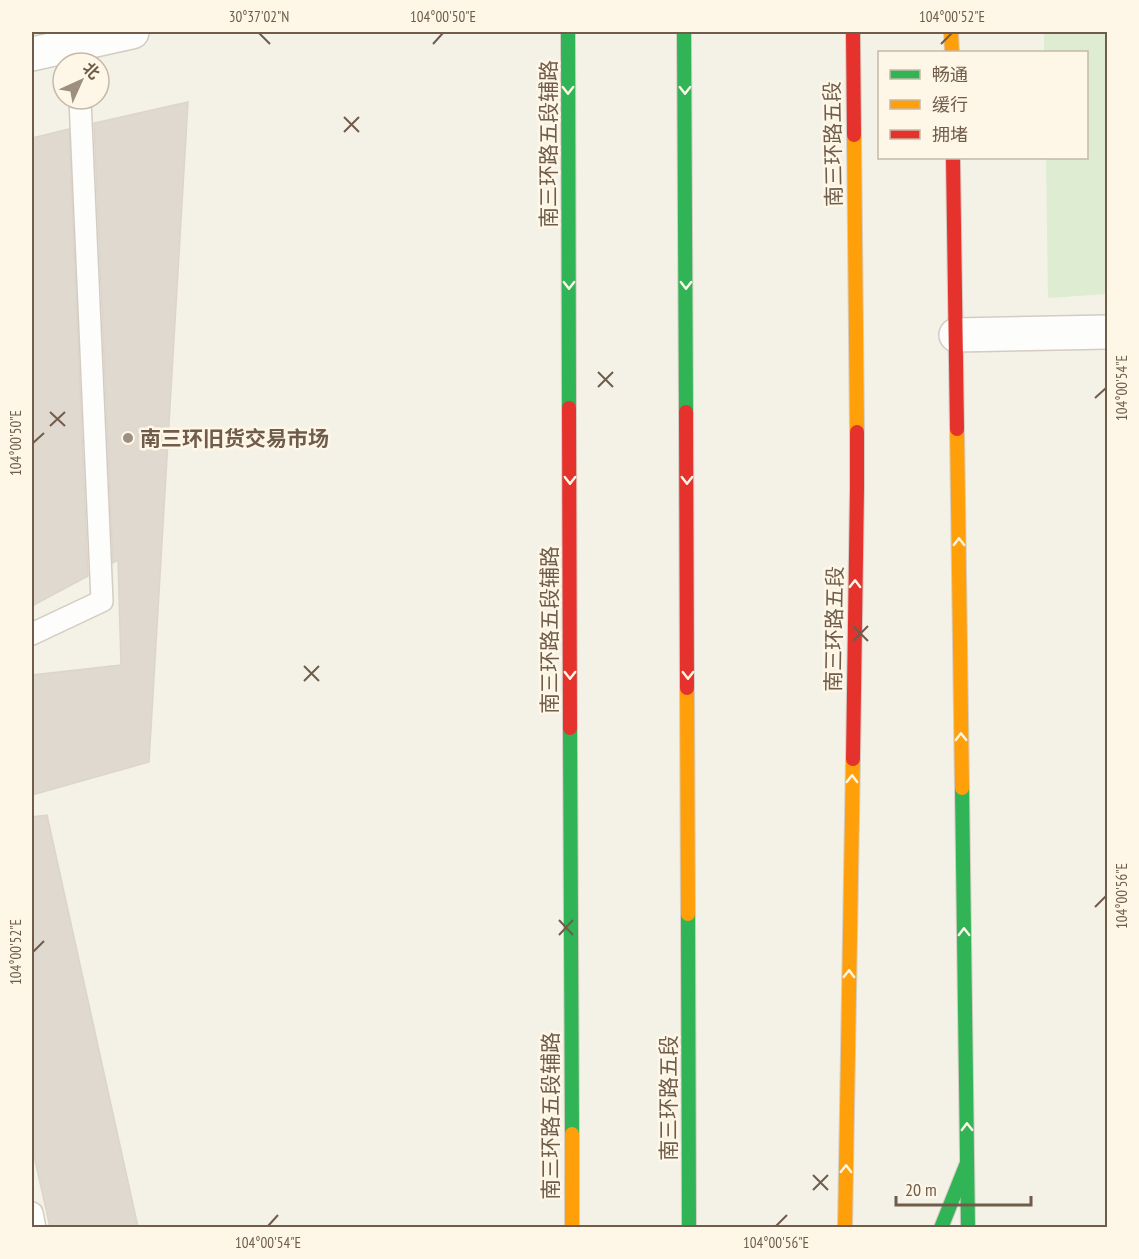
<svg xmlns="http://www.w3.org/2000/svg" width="1139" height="1259" viewBox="0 0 1139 1259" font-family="'PT Sans Narrow','Noto Sans SC',sans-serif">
	<rect width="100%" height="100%" fill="#f4f1e7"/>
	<!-- green -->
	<path fill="#deecd2" d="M1044 32H1107V294L1048 298 1046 158H1086V52H1044Z"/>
	<!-- building -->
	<g fill="#e0d9cf" stroke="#ddd5ca" stroke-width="1.5">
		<path d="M188 102 149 762 32 795V675L121 665 118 560 113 563 94 123Z"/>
		<path d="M69 129 88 576 32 606V138Z"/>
		<path d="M47 815 138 1227H50L32 1147V817Z"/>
	</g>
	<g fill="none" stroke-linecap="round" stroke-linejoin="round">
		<!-- lane casing -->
		<g stroke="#d3ccc3" stroke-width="24">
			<g id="lane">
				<path d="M32 634 102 601 80 99"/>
				<path d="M32 1213 35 1228"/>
			</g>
		</g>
		<!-- street casing -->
		<g stroke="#d3ccc3" stroke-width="36">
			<g id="street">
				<path d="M32 54 132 32"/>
				<path d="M956 335 1108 332"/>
			</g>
		</g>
		<!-- fast casing -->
		<g stroke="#d5cec4" stroke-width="16">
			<g id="fast">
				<path d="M568 32 569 408"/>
				<path d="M684 32 686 412"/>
				<path d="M570 728 572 1134"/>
				<path d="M962 788 968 1228"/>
				<path d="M688 914 689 1228"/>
				<path d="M941 1228 967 1163"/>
			</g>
		</g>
		<!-- slow casing -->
		<g stroke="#d5cec4" stroke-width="16">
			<g id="slow">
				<path d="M951 32 952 52"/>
				<path d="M854 135 857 432"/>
				<path d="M957 429 962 788"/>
				<path d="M687 688 688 914"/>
				<path d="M572 1134V1228"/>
				<path d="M845 1228 853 759"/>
			</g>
		</g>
		<!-- jam casing -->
		<g stroke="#d5cec4" stroke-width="16">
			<g id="jam">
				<path d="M853 32 854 135"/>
				<path d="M953 158 957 429"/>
				<path d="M569 408 570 728"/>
				<path d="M686 412 687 688"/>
				<path d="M853 759 857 488V432"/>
			</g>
		</g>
		<!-- lane -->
		<use href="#lane" stroke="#fdfdfb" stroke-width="21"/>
		<!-- street -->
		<use href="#street" stroke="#fdfdfb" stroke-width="33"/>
		<!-- fast -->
		<use href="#fast" stroke="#30b455" stroke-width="14"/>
		<!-- slow -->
		<use href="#slow" stroke="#ff9f0a" stroke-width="14"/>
		<!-- jam -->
		<use href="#jam" stroke="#e5322d" stroke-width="14"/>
	</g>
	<!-- one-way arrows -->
	<defs><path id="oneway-chevron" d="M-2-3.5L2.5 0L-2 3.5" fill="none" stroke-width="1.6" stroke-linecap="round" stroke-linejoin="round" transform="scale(1.5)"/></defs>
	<g stroke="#fef7e7">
		<use href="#oneway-chevron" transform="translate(568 90) rotate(90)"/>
		<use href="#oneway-chevron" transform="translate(685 90) rotate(90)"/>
		<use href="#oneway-chevron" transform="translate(569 285) rotate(90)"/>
		<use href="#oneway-chevron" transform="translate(686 285) rotate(90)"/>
		<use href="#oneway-chevron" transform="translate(570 480) rotate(90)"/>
		<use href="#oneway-chevron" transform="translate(687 480) rotate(90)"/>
		<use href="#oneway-chevron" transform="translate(959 542) rotate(-91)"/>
		<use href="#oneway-chevron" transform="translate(855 584) rotate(-89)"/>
		<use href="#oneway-chevron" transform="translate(570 675) rotate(90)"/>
		<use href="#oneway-chevron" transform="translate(688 675) rotate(90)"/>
		<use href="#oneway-chevron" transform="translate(961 737) rotate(-91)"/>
		<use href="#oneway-chevron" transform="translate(852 779) rotate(-89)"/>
		<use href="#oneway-chevron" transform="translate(964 932) rotate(-91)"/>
		<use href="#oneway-chevron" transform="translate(849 974) rotate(-89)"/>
		<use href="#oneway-chevron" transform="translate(967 1127) rotate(-91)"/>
		<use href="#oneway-chevron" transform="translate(846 1169) rotate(-89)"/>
	</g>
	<!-- ticks -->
	<path fill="none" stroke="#705c4a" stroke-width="2" d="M259 33 270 44M433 44 443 33M941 44 952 33M344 117 359 132M344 132 359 117M598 372 613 387M598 387 613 372M1095 398 1106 388M50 412 65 426M50 426 65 412M33 443 44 433M853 626 868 641M853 641 868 626M304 666 319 681M304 681 319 666M1095 907 1106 896M559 920 573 935M559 935 573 920M33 952 44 941M813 1175 828 1190M813 1190 828 1175M268 1226 278 1215M776 1226 787 1215"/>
	<!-- markers -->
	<circle fill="#9e9081" stroke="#fef7e7" stroke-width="2" cx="128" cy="438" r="6"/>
	<g text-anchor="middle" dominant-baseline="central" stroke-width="5" stroke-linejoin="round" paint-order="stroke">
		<!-- street labels -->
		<g font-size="21" fill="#705c4a" stroke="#fef7e7">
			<text transform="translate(548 144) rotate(-90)">南三环路五段辅路</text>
			<text transform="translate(833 144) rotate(-91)">南三环路五段</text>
			<text transform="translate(834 629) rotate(-89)">南三环路五段</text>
			<text transform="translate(549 630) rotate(-90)">南三环路五段辅路</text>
			<text transform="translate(668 1098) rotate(-90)">南三环路五段</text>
			<text transform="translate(550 1116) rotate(-90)">南三环路五段辅路</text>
		</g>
		<!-- poi labels -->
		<g font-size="21" font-weight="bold" fill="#705c4a" stroke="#fef7e7" text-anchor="start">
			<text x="140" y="438">南三环旧货交易市场</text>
		</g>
	</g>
	<!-- border -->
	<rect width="1139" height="1259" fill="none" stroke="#fef7e7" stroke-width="66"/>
	<!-- legend -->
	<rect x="878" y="51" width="210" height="108" fill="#fef7e7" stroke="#c5b9a8" stroke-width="1.5"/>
	<rect x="890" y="70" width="30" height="9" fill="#30b455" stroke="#c5b9a8" stroke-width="1.5"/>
	<text x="932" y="81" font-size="18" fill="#705c4a">畅通</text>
	<rect x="890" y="100" width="30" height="9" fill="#ff9f0a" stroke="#c5b9a8" stroke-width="1.5"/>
	<text x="932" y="111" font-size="18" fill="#705c4a">缓行</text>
	<rect x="890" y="130" width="30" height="9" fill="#e5322d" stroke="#c5b9a8" stroke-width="1.5"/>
	<text x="932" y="141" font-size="18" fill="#705c4a">拥堵</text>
	<!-- north arrow -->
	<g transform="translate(81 81) rotate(45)"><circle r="28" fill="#fef7e7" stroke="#c5b9a8" stroke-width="1.5"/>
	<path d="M0-4.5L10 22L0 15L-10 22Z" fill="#9e9081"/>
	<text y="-9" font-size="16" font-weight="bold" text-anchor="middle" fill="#705c4a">北</text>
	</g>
	<!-- scale -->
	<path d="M896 1196v9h135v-9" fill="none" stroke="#705c4a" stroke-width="3"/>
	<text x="905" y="1196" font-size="18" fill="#705c4a" stroke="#fef7e7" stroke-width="4.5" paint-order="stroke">20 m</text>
	<rect x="33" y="33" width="1073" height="1193" fill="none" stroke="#705c4a" stroke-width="2"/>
	<g font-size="15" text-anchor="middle" fill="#705c4a">
		<text x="259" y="22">30°37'02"N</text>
		<text x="443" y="22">104°00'50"E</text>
		<text x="952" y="22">104°00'52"E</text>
		<text transform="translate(1122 388) rotate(-90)" y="5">104°00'54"E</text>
		<text transform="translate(16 443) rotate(-90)" y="5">104°00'50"E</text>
		<text transform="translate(1122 896) rotate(-90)" y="5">104°00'56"E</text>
		<text transform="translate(16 952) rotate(-90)" y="5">104°00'52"E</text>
		<text x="268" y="1248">104°00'54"E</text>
		<text x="776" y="1248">104°00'56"E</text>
	</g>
</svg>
